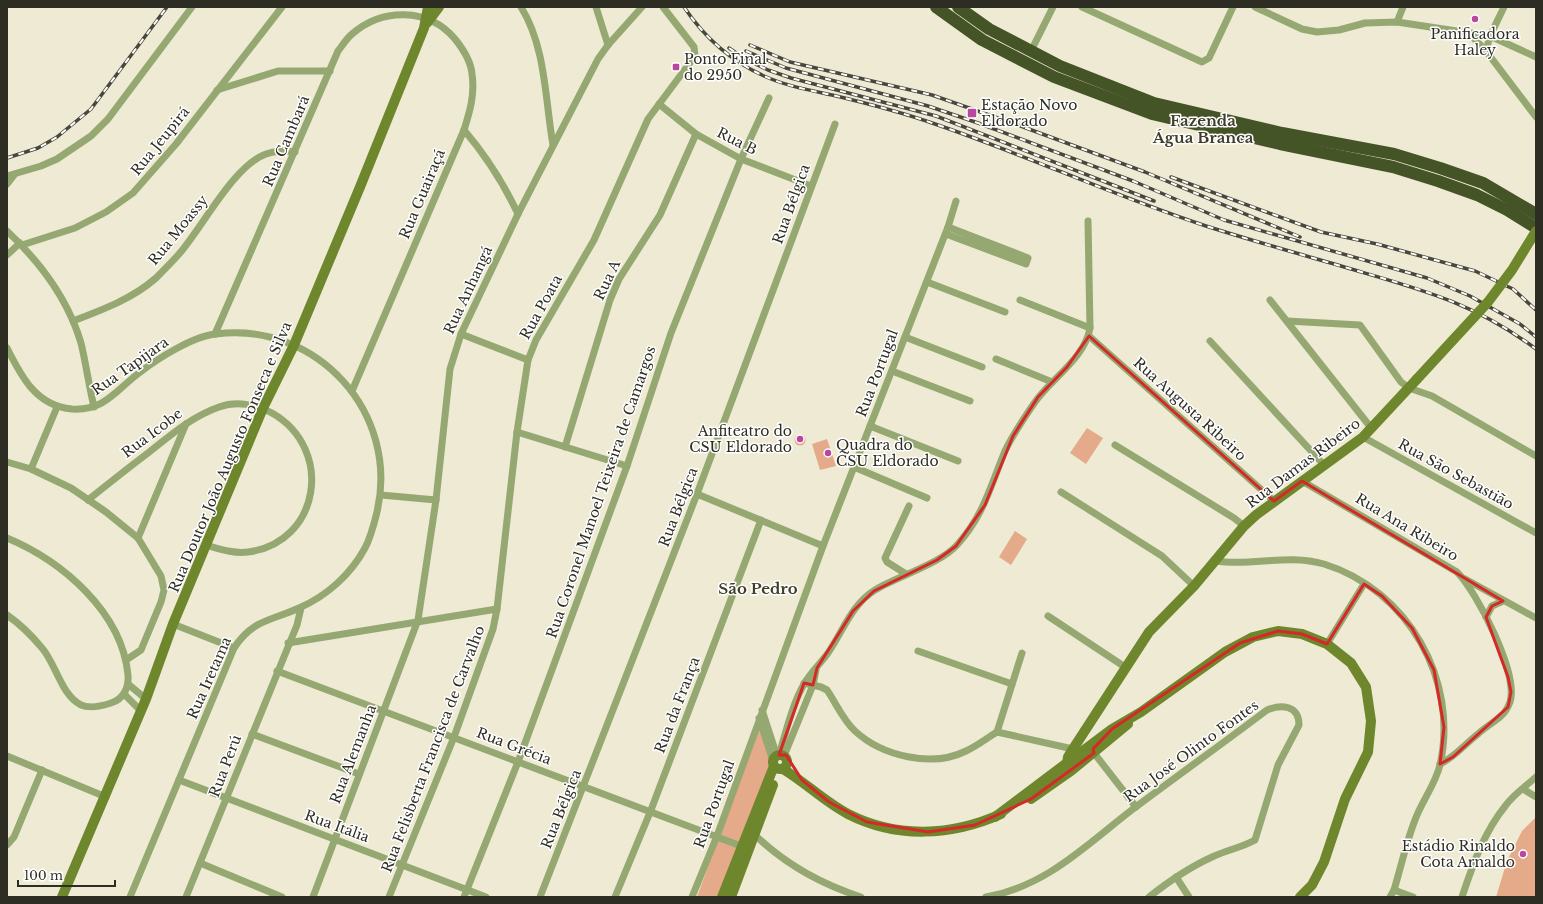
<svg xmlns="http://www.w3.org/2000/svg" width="1543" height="904" viewBox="0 0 1543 904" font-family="'Libre Baskerville',serif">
	<rect width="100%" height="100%" fill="#eeead3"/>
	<!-- green -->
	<g fill="#e4aa89">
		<path d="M1087 428 1103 438 1086 464 1070 453Z"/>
		<circle cx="800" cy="440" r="5.5"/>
		<path d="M827 439 836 466 820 470 812 444Z"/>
		<path d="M1015 531 1027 539 1011 565 999 557Z"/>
		<path d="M759 727 769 756V766L720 897H697Z"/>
		<path d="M1536 817V897H1496L1507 861 1522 831Z"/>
	</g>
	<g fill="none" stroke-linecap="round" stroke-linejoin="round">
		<!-- street -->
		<g stroke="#95a871" stroke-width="7">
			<path d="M521 7C546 47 545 100 553 145"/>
			<path d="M596 7 608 45"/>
			<path d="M1082 7 1202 62 1209 58 1233 7"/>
			<path d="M1255 7 1302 29 1317 32 1339 30 1365 23 1397 22 1490 36 1536 57"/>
			<path d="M1504 7 1490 36 1486 51 1536 117"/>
			<path d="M1397 22 1403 7"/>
			<path d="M1468 32 1486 51"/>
			<path d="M1031 51 1053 7"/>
			<path d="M217 90 278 71H330"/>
			<path d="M659 104 696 134 741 159 811 186"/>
			<path d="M464 130C487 157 503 182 518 214"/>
			<path d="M7 176 41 166 57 159 91 136 108 119 192 7"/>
			<path d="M7 184 14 175"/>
			<path d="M7 231C40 262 68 299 81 343 86 364 89 386 94 407"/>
			<path d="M946 234 1026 264 1028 258 948 227"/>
			<path d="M22 245 75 228 106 212 133 193 176 144 282 7"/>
			<path d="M7 255 20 243"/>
			<path d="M927 282 1005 312"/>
			<path d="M1020 300 1090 328"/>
			<path d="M1270 300 1372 429"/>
			<path d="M73 321C102 310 132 299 156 278 164 270 172 262 179 254 202 228 234 165 266 154 276 150 285 151 295 152"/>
			<path d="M1287 321 1360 325 1401 382 1409 388 1432 396 1536 456"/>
			<path d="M215 334 338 51C342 46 346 39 352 34 382 8 428 7 455 39 463 49 471 61 472 74 475 94 470 111 464 130L352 391"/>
			<path d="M461 334 528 360"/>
			<path d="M1089 336 1274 501"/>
			<path d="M905 337 982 367"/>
			<path d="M1210 341 1324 465"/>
			<path d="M7 348C21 376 36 406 72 409 105 411 116 390 139 373 157 359 193 336 216 334 317 321 400 413 377 512 374 524 371 537 365 548 351 574 327 596 299 608 271 621 253 619 234 648L130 897"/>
			<path d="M996 359 1052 382"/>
			<path d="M892 371 970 401"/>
			<path d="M870 426 958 461"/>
			<path d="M517 432 627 466"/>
			<path d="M1363 437 1536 533"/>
			<path d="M1115 445 1234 518 1244 526"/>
			<path d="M565 447 610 300 619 279 660 215 696 134"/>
			<path d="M7 462 31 469 71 488 106 512 138 538 161 576 164 590 161 602 141 650 126 660"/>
			<path d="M854 467 927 498"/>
			<path d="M31 469 57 407"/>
			<path d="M1302 481 1457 572C1477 592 1519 674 1510 702 1508 707 1506 712 1502 715 1495 722 1485 727 1478 734 1465 744 1455 757 1440 764"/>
			<path d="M1061 492 1162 556 1194 586"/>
			<path d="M697 494 823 546"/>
			<path d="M381 495 436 500"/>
			<path d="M88 500C108 484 128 468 148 453 171 435 191 417 219 407 236 401 256 404 272 413 335 449 320 543 248 552 234 554 220 549 206 545"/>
			<path d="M7 538C62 561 122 612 128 675 129 687 124 699 111 703 102 706 90 709 81 705 61 695 56 664 42 648 32 636 20 624 7 615"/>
			<path d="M138 538 186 424"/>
			<path d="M1216 561C1252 567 1287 553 1324 564 1408 590 1459 680 1440 765 1435 785 1422 801 1415 820 1406 843 1401 867 1394 890L1390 897"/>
			<path d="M906 574 887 562 885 558 909 506"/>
			<path d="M1465 579 1536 618"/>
			<path d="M1048 616 1125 667"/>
			<path d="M1486 617 1492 606 1503 601"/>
			<path d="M173 624 234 648"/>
			<path d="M288 643 497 609"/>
			<path d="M1327 644 1364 584"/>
			<path d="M918 651 1012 684"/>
			<path d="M277 671 741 846"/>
			<path d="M804 683 821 687 827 690C836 703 843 720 855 731 882 756 932 768 966 751 977 746 987 738 997 732L1073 749"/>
			<path d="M128 684 146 699"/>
			<path d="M124 694 141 711"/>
			<path d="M762 710 777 756"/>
			<path d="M759 718 773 761"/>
			<path d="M997 732 1022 653"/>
			<path d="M252 734 359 774"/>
			<path d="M1094 753 1136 807"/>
			<path d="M779 755C786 732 792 705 804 684 810 673 821 663 828 653 843 631 852 604 875 590 898 576 940 564 957 545 984 515 990 487 1005 451 1013 434 1024 418 1035 402 1052 378 1085 358 1090 328L1088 221"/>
			<path d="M7 756 106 797"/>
			<path d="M784 756 813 685 816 670"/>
			<path d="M179 780 486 897"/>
			<path d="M1523 789 1536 797"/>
			<path d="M755 835C785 864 821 884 861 897"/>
			<path d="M7 845 14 837 42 770"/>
			<path d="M200 863 282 897"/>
			<path d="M1176 877 1189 897"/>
			<path d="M1394 890 1413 897"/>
			<path d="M186 897 297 625 301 608"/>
			<path d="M313 897 418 620 436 500 450 369 461 334 518 214 598 59 608 45 642 7"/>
			<path d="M389 897 454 737 493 629 497 609 517 432 528 360 536 340 594 240 648 119 695 56 694 47 663 7"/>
			<path d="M464 897 518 762 627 466 671 333 741 159 769 98"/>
			<path d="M540 897 697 494 835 124"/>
			<path d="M615 897 651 810 761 520"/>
			<path d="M692 897 717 836 823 546 948 227 956 201"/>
			<path d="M986 897C1047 886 1086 845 1133 809 1177 776 1222 744 1267 710 1281 704 1299 705 1299 725L1278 765 1255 840C1241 848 1226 850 1212 857 1190 867 1168 882 1149 897"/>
			<path d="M1462 897C1473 864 1484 832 1506 805 1514 794 1526 786 1536 777"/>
		</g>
		<!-- secondary -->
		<g stroke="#6e872d" stroke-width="10">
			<path d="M427 23 439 7"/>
			<circle cx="780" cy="762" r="7"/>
			<path d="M783 769C806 783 825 802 848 814 897 839 952 836 1001 814"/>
			<path d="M1053 783 1066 770 1068 757 1073 749 1149 632 1194 586 1244 526 1256 515 1363 437 1417 379"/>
			<path d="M1031 799 1071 771 1128 724"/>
			<path d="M995 817 1112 729 1141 712 1225 652 1253 637 1278 631 1302 634 1327 644 1351 663 1366 687 1371 721 1368 752 1345 799 1324 862 1312 885 1300 897"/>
			<path d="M62 897 146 699 173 624 263 408 294 345 360 187 424 28 428 7"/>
			<path d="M722 897 774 766"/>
			<path d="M731 897 773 785"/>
		</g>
		<!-- highway -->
		<g stroke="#455426" stroke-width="12">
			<path d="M936 7 982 40 1054 77 1152 114 1280 144 1393 167 1438 181 1477 195 1507 210 1536 228"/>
			<path d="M958 7 989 29 1060 66 1154 103 1282 133 1394 154 1440 168 1483 183 1536 214"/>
		</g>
		<!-- rail casing -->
		<g stroke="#49473c" stroke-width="3.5">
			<g id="rail">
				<path d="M684 7C704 37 731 61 764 76 786 86 809 90 832 95 866 103 901 112 935 124 1026 155 1114 196 1206 226 1256 242 1307 256 1358 271 1427 291 1477 305 1536 349"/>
				<path d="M750 45 790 62 932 95 1026 128 1145 172 1300 237"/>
				<path d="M729 48 745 59 768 70 791 78 936 116 1154 201"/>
				<path d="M746 51 786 68 928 106 978 123 1133 181 1224 220 1427 278 1470 296 1520 324 1536 337"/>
				<path d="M7 158 38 148 57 137 91 109 167 7"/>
				<path d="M1171 177 1321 232 1377 244 1475 271 1513 289 1536 310"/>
			</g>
		</g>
		<!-- rail -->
		<use href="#rail" stroke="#fff" stroke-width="2" stroke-dasharray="6" stroke-linecap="butt"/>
		<!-- secondary-bridge -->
		<path stroke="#6e872d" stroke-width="10" d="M1417 379 1488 302 1512 270 1536 231"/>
	</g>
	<!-- marked area -->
	<path fill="none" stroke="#d62828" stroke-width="3" stroke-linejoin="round" d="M1089 336 1274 501 1302 481 1503 601 1492 606 1486 617 1508 677 1511 692 1508 707 1453 757 1440 764 1444 727 1434 670 1412 628 1382 596 1364 584 1327 644 1302 634 1278 631 1240 643 1112 729 1093 749 1094 753 1031 799 975 825 928 832 867 822 829 802 802 780 786 755H779L804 683 813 685 817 668 853 611 874 591 937 560 956 546 985 505 1013 436 1038 397 1067 367Z"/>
	<!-- markers -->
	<g fill="#ba469f" stroke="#fff" stroke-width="1.5">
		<circle cx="1475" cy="19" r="4"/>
		<rect x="672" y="63" width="8" height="8" rx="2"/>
		<rect x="967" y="108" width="10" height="10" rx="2"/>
		<circle cx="800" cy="439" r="4"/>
		<circle cx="828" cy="453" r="4"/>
		<circle cx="1523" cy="854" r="4"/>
	</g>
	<g text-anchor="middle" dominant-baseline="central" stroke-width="3" stroke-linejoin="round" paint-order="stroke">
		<!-- poi labels -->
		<g font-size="14" fill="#2e2d24" stroke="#fff" text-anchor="start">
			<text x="1475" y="34" text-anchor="middle">Panificadora<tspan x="1475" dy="16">Haley</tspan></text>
			<text x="684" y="59">Ponto Final<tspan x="684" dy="16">do 2950</tspan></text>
			<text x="981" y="105">Estação Novo<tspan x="981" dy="16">Eldorado</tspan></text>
			<text x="792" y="431" text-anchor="end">Anfiteatro do<tspan x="792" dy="16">CSU Eldorado</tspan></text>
			<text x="836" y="445">Quadra do<tspan x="836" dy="16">CSU Eldorado</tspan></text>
			<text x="1515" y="846" text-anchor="end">Estádio Rinaldo<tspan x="1515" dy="16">Cota Arnaldo</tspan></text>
		</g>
		<!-- street labels -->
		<g font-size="14" fill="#2e2d24" stroke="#fff">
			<text transform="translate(160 141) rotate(-51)">Rua Jeupirá</text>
			<text transform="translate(286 141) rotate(-67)">Rua Cambará</text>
			<text transform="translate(737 141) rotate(27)">Rua B</text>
			<text transform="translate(422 194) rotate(-67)">Rua Guairaçá</text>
			<text transform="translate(791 204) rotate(-70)">Rua Bélgica</text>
			<text transform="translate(178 230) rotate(-51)">Rua Moassy</text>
			<text transform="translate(607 280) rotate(-65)">Rua A</text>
			<text transform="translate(468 290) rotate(-65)">Rua Anhangá</text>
			<text transform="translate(541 307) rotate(-61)">Rua Poata</text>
			<text transform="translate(130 366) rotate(-35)">Rua Tapijara</text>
			<text transform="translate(877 373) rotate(-69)">Rua Portugal</text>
			<text transform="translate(1190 409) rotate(42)">Rua Augusta Ribeiro</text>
			<text transform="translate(152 433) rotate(-37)">Rua Icobe</text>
			<text transform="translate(230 457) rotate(-67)">Rua Doutor João Augusto Fonseca e Silva</text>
			<text transform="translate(1303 463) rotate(-37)">Rua Damas Ribeiro</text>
			<text transform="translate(1456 474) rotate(29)">Rua São Sebastião</text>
			<text transform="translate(601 492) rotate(-71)">Rua Coronel Manoel Teixeira de Camargos</text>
			<text transform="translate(678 507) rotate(-69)">Rua Bélgica</text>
			<text transform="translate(1407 527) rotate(31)">Rua Ana Ribeiro</text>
			<text transform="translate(209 678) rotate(-66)">Rua Iretama</text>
			<text transform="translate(677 705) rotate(-69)">Rua da França</text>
			<text transform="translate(514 746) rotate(21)">Rua Grécia</text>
			<text transform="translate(433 749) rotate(-69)">Rua Felisberta Francisca de Carvalho</text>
			<text transform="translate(1191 751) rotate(-36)">Rua José Olinto Fontes</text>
			<text transform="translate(353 754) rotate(-69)">Rua Alemanha</text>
			<text transform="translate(225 766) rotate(-69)">Rua Perú</text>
			<text transform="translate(714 804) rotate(-70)">Rua Portugal</text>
			<text transform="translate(561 809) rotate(-68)">Rua Bélgica</text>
			<text transform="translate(337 826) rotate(20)">Rua Itália</text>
		</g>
		<!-- neighbourhood labels -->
		<g font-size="15" font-weight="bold" fill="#403d2a" stroke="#fff">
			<text x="1203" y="120">Fazenda<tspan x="1203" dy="17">Água Branca</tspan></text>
			<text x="758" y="588">São Pedro</text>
		</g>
	</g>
	<!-- border -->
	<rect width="1543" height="904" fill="none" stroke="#2e2d24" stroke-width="16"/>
	<!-- scale -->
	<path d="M18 880v6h97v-6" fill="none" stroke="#2e2d24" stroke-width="2"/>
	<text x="24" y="880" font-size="12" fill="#2e2d24" stroke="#ffffff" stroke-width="3" paint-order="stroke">100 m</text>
</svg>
